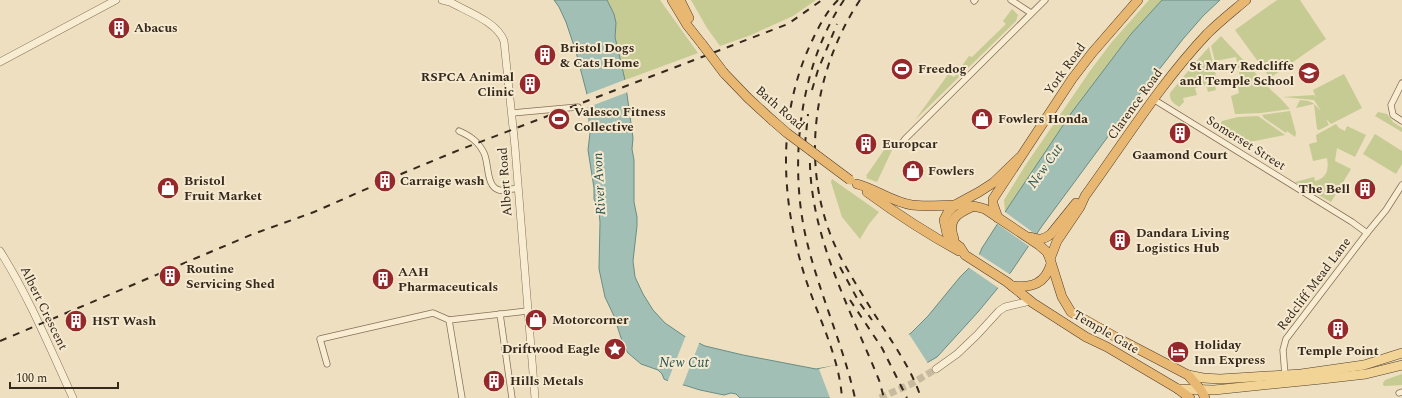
<svg xmlns="http://www.w3.org/2000/svg" width="1402" height="398" viewBox="0 0 1402 398" font-family="Spectral,serif">
	<rect width="100%" height="100%" fill="#eddfbf"/>
	<!-- green -->
	<g fill="#c5cb93">
		<path d="M586 0H660L698 53 625 80 633 138 632 149 634 160V202L637 217 633 261 635 277 643 294 653 310 665 323 684 336 705 346 743 355 816 369 827 368 858 362 896 344 911 333 928 316 960 277 977 260 982 248 1005 212 1004 200 1025 166 1090 71 1111 43 1149 0H1183L933 326 841 372 700 358 633 296Z"/>
		<path d="M691 0H816L793 16 751 35 720 46 707 28Z"/>
		<path d="M1277 0H1300L1326 39 1270 78 1235 30Z"/>
		<path d="M1012 9 1018 15 1016 21 915 120 947 76 948 74 954 77 969 56 972 57 1006 24 1003 21Z"/>
		<path d="M1221 36 1272 91 1280 98 1290 109 1261 113 1235 114 1231 96 1239 93 1237 84 1241 83 1236 57 1215 61 1211 46Z"/>
		<path d="M1209 47 1217 80 1214 81 1216 90 1208 92 1206 85 1195 88 1197 95 1183 98 1184 102 1179 107C1174 103 1169 101 1170 93L1193 65Z"/>
		<path d="M1344 74 1362 108 1331 124 1326 119 1329 125 1319 130 1317 129 1314 104 1296 108 1300 100C1312 101 1313 102 1321 111L1314 100 1283 97 1314 95 1316 98 1313 90Z"/>
		<path d="M1290 111 1296 133 1295 137 1287 131 1286 133 1264 118 1262 115Z"/>
		<path d="M1378 112 1387 114 1393 122 1402 128V132L1375 116Z"/>
		<path d="M1258 116 1285 135 1240 144 1217 130 1222 121 1238 117Z"/>
		<path d="M1336 124 1339 128 1345 131 1347 126 1366 135 1355 157 1337 148 1335 161 1351 169 1331 202 1295 182 1314 177 1315 181C1327 178 1329 170 1327 158L1313 161 1309 144 1317 142 1316 135Z"/>
		<path d="M1375 134 1402 151V164L1396 174 1363 154Z"/>
		<path d="M889 143 894 146 877 182 866 178 867 176H866Z"/>
		<path d="M832 179 879 212 869 224 860 239 842 217 831 182Z"/>
		<path d="M1402 374V385L1385 386 1383 385V383L1385 380Z"/>
	</g>
	<!-- water -->
	<path fill="#a2bfb6" stroke="#6a8d84" d="M554 0H607L614 14 616 23 615 37 625 80 633 138 632 149 634 160V202L637 217V226L633 261 635 277 643 294 653 310 665 323 684 336 705 346 743 355 816 369 858 362 896 344 911 333 928 316 960 277 977 260 982 248 1009 206 1072 112 1131 34 1162 0H1220L1203 16 1183 39 1132 104 1042 226 1011 272 978 312 937 357 880 390 856 398H740L736 394 731 393 724 395 700 390 684 385H677L664 379 662 374 658 370 641 364 628 353 623 344 614 316 605 297 599 269 600 222 599 212 594 199V188L588 150 590 133 587 94 576 52 566 22 559 7Z"/>
	<!-- pier -->
	<g fill="#eddfbf">
		<path d="M627 79 628 92 586 108 585 95Z"/>
		<path d="M1004 210 1005 212 1038 236 1030 247 996 223Z"/>
		<path d="M977 253 1011 275 1000 289 968 267 975 258Z"/>
		<path d="M909 334 929 365 881 392 871 396 864 398H830L819 369 848 362 872 354Z"/>
		<path d="M686 335 700 341 682 387H676L667 383Z"/>
	</g>
	<g fill="none" stroke-linecap="round" stroke-linejoin="round">
		<!-- tertiary-tunnel -->
		<path stroke="#c8ba9e" stroke-width="7" stroke-dasharray="7 3.5" stroke-linecap="butt" d="M880 398 911 384 936 369"/>
		<!-- minor casing -->
		<g stroke="#867058" stroke-width="7">
			<g id="minor">
				<path d="M1011 0 1031 13"/>
				<path d="M974 1 975 0"/>
				<path d="M1402 83 1391 105 1393 115 1402 121"/>
				<path d="M1153 99 1352 222 1367 233"/>
				<path d="M512 113 578 107"/>
				<path d="M459 131C470 136 478 141 484 153 489 163 486 187 499 190 504 191 512 189 518 188"/>
				<path d="M900 146 905 139 1045 0"/>
				<path d="M500 314 512 398"/>
				<path d="M449 320 462 398"/>
				<path d="M327 364 320 339 433 313 449 320 527 311"/>
				<path d="M1285 375 1283 350 1286 339 1367 233 1386 210 1402 185"/>
				<path d="M1399 393 1402 392"/>
			</g>
		</g>
		<!-- tertiary casing -->
		<g stroke="#867058" stroke-width="8">
			<g id="tertiary">
				<path d="M442 0 450 2C468 12 497 22 504 41L515 147 535 398"/>
				<path d="M0 62 116 0"/>
				<path d="M0 251C29 297 50 348 73 398"/>
				<path d="M936 369 957 354 977 335 999 311 1005 307 1030 301"/>
			</g>
		</g>
		<!-- primary casing -->
		<g stroke="#533e2c" stroke-width="10">
			<g id="primary">
				<path d="M1188 375 1203 378 1220 379 1301 374 1364 365 1402 353"/>
				<path d="M1178 389 1214 390 1322 379 1366 374 1402 365"/>
			</g>
		</g>
		<!-- trunk casing -->
		<g stroke="#533e2c" stroke-width="10">
			<g id="trunk">
				<path d="M672 0 687 25 702 44"/>
				<path d="M680 0 689 18"/>
				<path d="M724 73 748 98 772 120"/>
				<path d="M1019 158 993 183 979 192 955 205 948 212 944 220 947 234 951 240 960 247 965 255 1007 282 1033 303 1086 337 1107 347 1178 389 1190 398"/>
				<path d="M857 184C876 189 892 202 912 205 936 208 962 201 985 209L1039 245 1047 252 1050 259 1062 297 1071 312 1121 340 1188 375 1201 390 1205 398"/>
				<path d="M867 192C897 214 926 233 959 251"/>
				<path d="M998 218 993 204V199L1072 79 1092 53 1138 0"/>
				<path d="M1030 237C1038 240 1044 240 1051 234L1076 203"/>
				<path d="M954 239C947 220 956 214 972 207"/>
				<path d="M1050 259 1057 241 1080 207 1085 196C1125 141 1160 84 1207 34 1219 22 1233 11 1246 0"/>
				<path d="M1012 286C1032 288 1045 284 1051 264"/>
			</g>
		</g>
		<!-- minor -->
		<use href="#minor" stroke="#f8edd2" stroke-width="5.5"/>
		<!-- tertiary -->
		<use href="#tertiary" stroke="#f8edd2" stroke-width="7"/>
		<!-- primary -->
		<use href="#primary" stroke="#f1d496" stroke-width="9"/>
		<!-- trunk -->
		<use href="#trunk" stroke="#e8b872" stroke-width="9"/>
		<!-- rail -->
		<g stroke="#35281c" stroke-width="2" stroke-dasharray="7 7" stroke-linecap="butt">
			<path d="M838 0C826 12 818 28 811 43 776 118 781 203 806 280 819 319 839 356 842 398"/>
			<path d="M844 0C799 66 788 165 807 242 820 295 843 345 855 398"/>
			<path d="M860 0C808 78 798 185 846 267 858 288 871 309 884 329 898 351 913 373 921 398"/>
			<path d="M812 90 818 70 837 24"/>
			<path d="M805 144 808 114"/>
			<path d="M810 149C807 231 849 306 879 380L884 398"/>
			<path d="M840 267 859 302 872 320"/>
			<path d="M850 300 882 348 907 398"/>
			<path d="M0 341 253 234 314 212 389 179 459 150 788 24 822 0"/>
		</g>
		<!-- trunk-bridge casing -->
		<g stroke="#533e2c" stroke-width="10" stroke-linecap="butt">
			<g id="trunk-bridge">
				<path d="M702 44 724 73"/>
				<path d="M772 120 787 133 850 180"/>
			</g>
		</g>
		<!-- trunk-bridge -->
		<use href="#trunk-bridge" stroke="#e8b872" stroke-width="9"/>
	</g>
	<!-- icons -->
	<defs>
		<g id="building-disc" transform="scale(1.15)"><circle r="9.5" fill="#95282a" stroke="#f5e9cf"/><path d="M-4-6H4V6H1V3H-1V6H-4ZM-2.5-4.3h1.7v1.8h-1.7ZM.8-4.3h1.7v1.8H.8ZM-2.5-1h1.7V.8h-1.7ZM.8-1h1.7V.8H.8Z" fill="#fff"/></g>
		<g id="stadium-disc" transform="scale(1.15)"><circle r="9.5" fill="#95282a" stroke="#f5e9cf"/><path d="M0-5a6.5 5 0 1 0 0 10a6.5 5 0 1 0 0-10ZM-3.5-1.8h7v3.6h-7Z" fill="#fff"/></g>
		<g id="school-disc" transform="scale(1.15)"><circle r="9.5" fill="#95282a" stroke="#f5e9cf"/><path d="M0-5L7-2L0 1L-7-2ZM-4 1L0 2.5L4 1V4Q0 6-4 4Z" fill="#fff"/></g>
		<g id="shop-disc" transform="scale(1.15)"><circle r="9.5" fill="#95282a" stroke="#f5e9cf"/><path d="M-5-2.5h2.3a2.7 3.5 0 0 1 5.4 0H5L5.5 6h-11ZM-1.5-2.5h3a1.5 2.3 0 0 0-3 0Z" fill="#fff"/></g>
		<g id="sight-disc" transform="scale(1.15)"><circle r="9.5" fill="#95282a" stroke="#f5e9cf"/><path d="M0-6L1.8-2.2L6-1.7L2.9 1.2L3.7 5.4L0 3.3L-3.7 5.4L-2.9 1.2L-6-1.7L-1.8-2.2Z" fill="#fff"/></g>
		<g id="hotel-disc" transform="scale(1.15)"><circle r="9.5" fill="#95282a" stroke="#f5e9cf"/><path d="M-6-4.5h1.5V1H6V5H4.5V3h-9V5H-6ZM-4 0a1.8 1.8 0 1 1 3.6 0ZM.5 0V-2.5h3Q6-2.5 6 0Z" fill="#fff"/></g>
	</defs>
	<g fill-rule="evenodd">
		<use href="#building-disc" x="119" y="28"/>
		<use href="#building-disc" x="545" y="55"/>
		<use href="#stadium-disc" x="902" y="69"/>
		<use href="#school-disc" x="1309" y="73"/>
		<use href="#building-disc" x="530" y="84"/>
		<use href="#stadium-disc" x="559" y="119"/>
		<use href="#shop-disc" x="982" y="119"/>
		<use href="#building-disc" x="1180" y="133"/>
		<use href="#building-disc" x="866" y="144"/>
		<use href="#shop-disc" x="913" y="171"/>
		<use href="#building-disc" x="385" y="181"/>
		<use href="#shop-disc" x="168" y="188"/>
		<use href="#building-disc" x="1365" y="189"/>
		<use href="#building-disc" x="1120" y="240"/>
		<use href="#building-disc" x="170" y="276"/>
		<use href="#building-disc" x="383" y="279"/>
		<use href="#shop-disc" x="536" y="320"/>
		<use href="#building-disc" x="76" y="321"/>
		<use href="#building-disc" x="1338" y="329"/>
		<use href="#sight-disc" x="615" y="349"/>
		<use href="#hotel-disc" x="1178" y="352"/>
		<use href="#building-disc" x="494" y="381"/>
	</g>
	<g text-anchor="middle" dominant-baseline="central" stroke-width="4" stroke-linejoin="round" paint-order="stroke">
		<!-- poi labels -->
		<g font-size="13" font-weight="bold" fill="#35281c" stroke="#f5e9cf" text-anchor="start">
			<text x="134" y="28">Abacus</text>
			<text x="560" y="48">Bristol Dogs<tspan x="560" dy="15">&amp; Cats Home</tspan></text>
			<text x="1294" y="66" text-anchor="end">St Mary Redcliffe<tspan x="1294" dy="15">and Temple School</tspan></text>
			<text x="918" y="69">Freedog</text>
			<text x="514" y="77" text-anchor="end">RSPCA Animal<tspan x="514" dy="15">Clinic</tspan></text>
			<text x="574" y="112">Valesco Fitness<tspan x="574" dy="15">Collective</tspan></text>
			<text x="998" y="119">Fowlers Honda</text>
			<text x="882" y="144">Europcar</text>
			<text x="1180" y="155" text-anchor="middle">Gaamond Court</text>
			<text x="928" y="171">Fowlers</text>
			<text x="184" y="181">Bristol<tspan x="184" dy="15">Fruit Market</tspan></text>
			<text x="400" y="181">Carraige wash</text>
			<text x="1350" y="189" text-anchor="end">The Bell</text>
			<text x="1136" y="233">Dandara Living<tspan x="1136" dy="15">Logistics Hub</tspan></text>
			<text x="186" y="269">Routine<tspan x="186" dy="15">Servicing Shed</tspan></text>
			<text x="398" y="272">AAH<tspan x="398" dy="15">Pharmaceuticals</tspan></text>
			<text x="552" y="320">Motorcorner</text>
			<text x="92" y="321">HST Wash</text>
			<text x="1194" y="345">Holiday<tspan x="1194" dy="15">Inn Express</tspan></text>
			<text x="600" y="349" text-anchor="end">Driftwood Eagle</text>
			<text x="1338" y="351" text-anchor="middle">Temple Point</text>
			<text x="510" y="381">Hills Metals</text>
		</g>
		<!-- street labels -->
		<g font-size="13" fill="#35281c" stroke="#f5e9cf">
			<text transform="translate(1065 69) rotate(-54)">York Road</text>
			<text transform="translate(1135 104) rotate(-54)">Clarence Road</text>
			<text transform="translate(780 108) rotate(41)">Bath Road</text>
			<text transform="translate(1246 143) rotate(32)">Somerset Street</text>
			<text transform="translate(505 182) rotate(-94)">Albert Road</text>
			<text transform="translate(1314 284) rotate(-53)">Redcliff Mead Lane</text>
			<text transform="translate(44 308) rotate(64)">Albert Crescent</text>
			<text transform="translate(1106 332) rotate(30)">Temple Gate</text>
		</g>
		<!-- water labels -->
		<g font-size="14" font-style="italic" fill="#2b5552" stroke="#f5e9cf">
			<text transform="translate(1045 166) rotate(-55)">New Cut</text>
			<text transform="translate(599 184) rotate(-93)">River Avon</text>
			<text x="684" y="362">New Cut</text>
		</g>
	</g>
	<!-- scale -->
	<path d="M10 382v6h108v-6" fill="none" stroke="#35281c" stroke-width="2"/>
	<text x="16" y="382" font-size="12" fill="#35281c" stroke="#f5e9cf" stroke-width="3" paint-order="stroke">100 m</text>
</svg>
